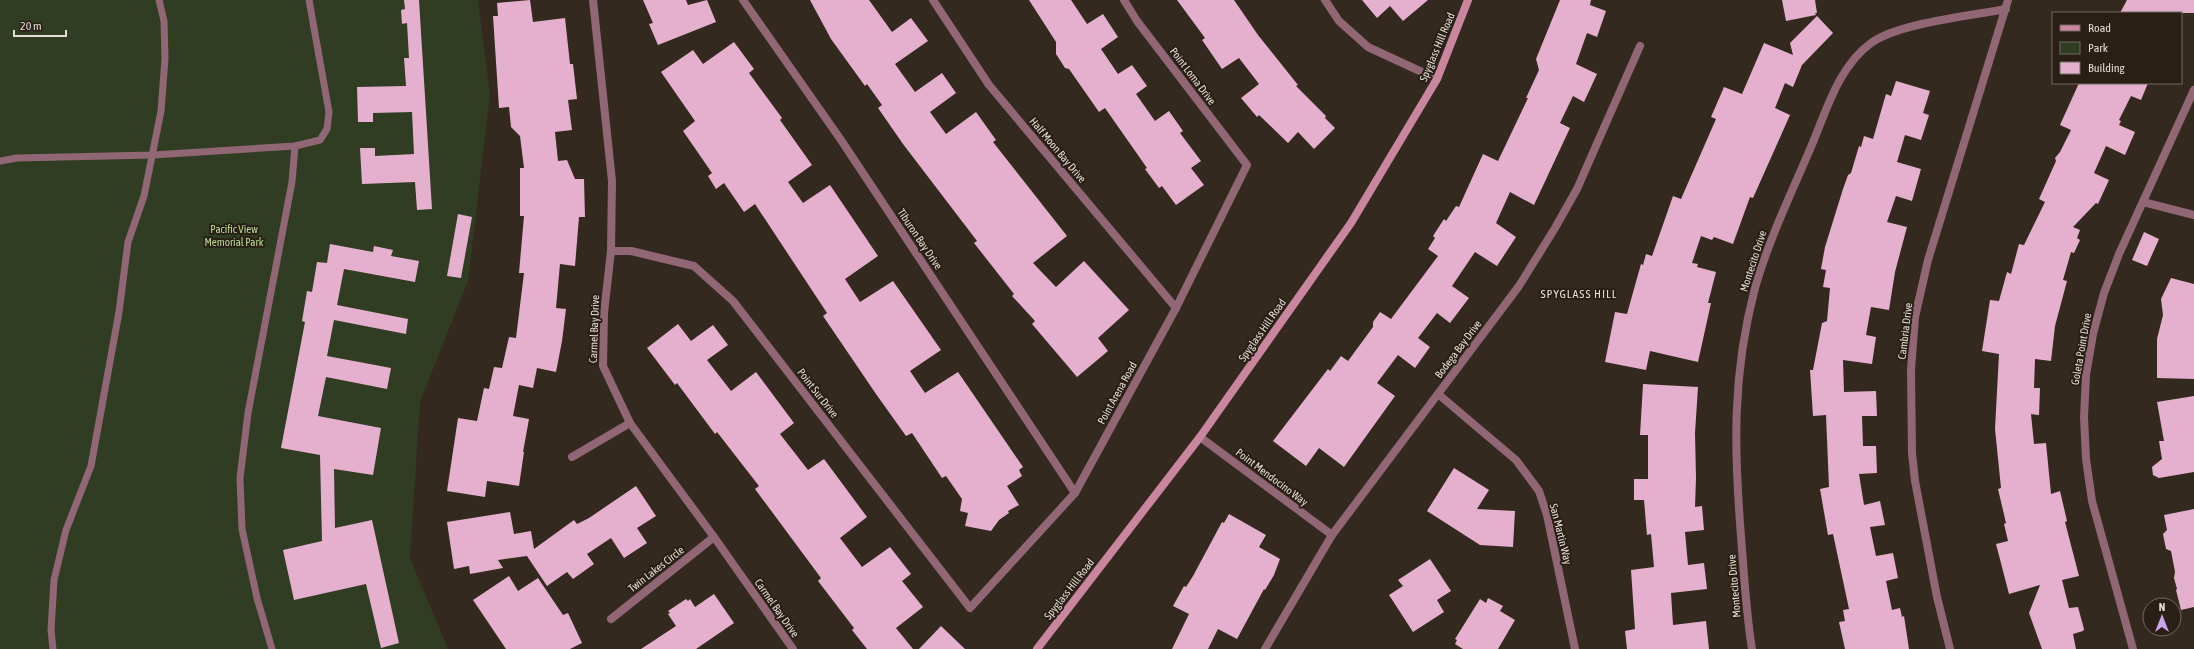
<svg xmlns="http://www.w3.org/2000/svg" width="2194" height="649" viewBox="0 0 2194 649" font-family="'Asap Condensed',sans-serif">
	<rect width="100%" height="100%" fill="#34291e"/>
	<!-- green -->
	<path fill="#303d23" d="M0 0H478L490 95 468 281 420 402 410 558 448 649H0Z"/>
	<!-- building -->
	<g fill="#e5b0ce">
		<path d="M404 0H419L432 209 417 210 415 182 362 184 360 148H375V156L414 154 412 112 373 113V122H358L357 87 406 86 404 58H409L407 23 402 24 401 10 405 9Z"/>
		<path d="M530 0 533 22 565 18 570 64H573L577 99 568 100 572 130 555 132 558 161 567 160 575 179H584L585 217H579L575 266 560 264 556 308 566 309 562 341 556 372 537 368 533 388 519 385 513 416 529 419 523 452H524L519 486 487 481 485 497 447 491 458 418 477 421 484 388 489 389 494 367 502 368 509 337 516 338 524 273H519L524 216H520V168H524L520 136 511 127 509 107 499 108 493 16H498L497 3Z"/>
		<path d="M643 0H686L688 5 707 0 716 22 658 45 649 24 653 23Z"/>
		<path d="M810 0H869L892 32 911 18 928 41 895 64 915 92 942 73 956 93 930 112 946 134 976 112 996 140 993 142 1067 236 1033 263 1056 287 1084 261 1129 310 1098 338 1108 351 1077 377 1032 324 1035 321 1012 296 1014 294 974 243 977 241 903 144 878 108 882 105 867 84 865 86 831 39Z"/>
		<path d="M1029 0H1071L1087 24 1103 14 1118 37 1101 49 1118 74 1132 65 1147 86 1136 94 1155 121 1169 111 1183 131 1180 133 1201 161 1191 168 1204 185 1176 205 1162 186 1159 188 1145 169 1147 168 1105 108 1099 112 1069 69 1065 68 1056 54V42Z"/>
		<path d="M1177 0H1234L1258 35 1298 85 1296 86 1326 116 1325 118 1335 128 1314 149 1298 132 1288 143 1259 115 1257 117 1241 98 1259 84 1239 58 1222 69 1202 40 1205 38Z"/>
		<path d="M1362 0H1428L1403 21 1390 6 1377 18Z"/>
		<path d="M1560 0H1591L1590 5 1606 11 1597 37 1587 33 1576 64 1597 74 1584 102 1573 96 1560 123 1570 128 1534 205 1510 192 1496 223 1516 237 1497 266 1475 252 1452 286 1469 298 1450 323 1437 313 1418 338 1430 347 1415 368 1398 355 1377 383 1395 396 1344 467 1319 448 1306 466 1273 441 1328 369 1330 371 1341 356 1348 361 1373 327V322L1380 312 1391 319 1438 256 1428 249 1435 238 1433 236 1444 219 1446 221 1456 206 1459 207 1483 154 1498 161 1528 98H1526L1539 70 1536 59Z"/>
		<path d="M1782 0H1815L1817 13H1815L1816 15 1786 21Z"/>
		<path d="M2127 0H2194V13H2120Z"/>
		<path d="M1817 16 1833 33 1802 65 1793 87 1785 83 1775 108 1790 115 1753 198 1750 197 1733 244 1714 237 1712 240 1701 236 1692 263 1698 264 1697 267 1716 272 1708 303H1711L1698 362 1650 351 1646 370 1605 362 1615 312 1627 314 1641 264 1643 265 1646 254 1652 256 1673 196 1681 199 1716 119 1711 117 1724 87 1742 94 1764 43 1793 55 1790 43Z"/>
		<path d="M734 42 754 69 749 73 782 118 780 120 812 165 788 182 803 203 830 185 878 256 845 279 860 302 893 281 941 350 910 371 925 393 958 372 1023 467 1019 470 1022 476 1007 486 1019 505 1008 511 1009 513 999 520 991 531 965 526 968 513 960 511 962 499 946 476 942 478 912 433 906 436 876 394 823 316 827 313 755 204 744 212 724 183 716 189 708 176 712 173 683 131 695 121 661 72 693 50 703 64Z"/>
		<path d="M1896 81 1930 91 1923 113 1929 115 1921 140 1905 135 1897 162 1921 169 1912 201 1896 196 1887 222 1907 227 1895 272 1889 310 1871 307 1866 335 1876 337 1872 364 1843 360 1844 392 1876 391 1877 416H1862L1863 446H1876L1877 473 1859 474 1864 505 1880 501 1885 525 1870 527 1876 556 1893 553 1898 578 1886 581 1892 610 1900 608 1902 617 1904 616 1909 649H1845L1839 622 1845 621 1843 610 1849 609 1833 534 1828 535 1820 489 1829 487 1826 415 1813 416 1810 370H1813L1822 323 1827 321 1830 288 1823 287 1826 270 1821 269 1825 247 1843 189 1848 175 1851 173 1859 146 1861 147 1864 136 1873 139 1886 94 1891 96Z"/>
		<path d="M2079 83H2148L2141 100 2131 96 2119 120 2121 121 2119 125 2135 132 2125 155 2106 146 2094 173 2109 180 2098 204 2096 203 2073 227 2080 230 2077 238 2080 240 2074 253 2071 252 2063 280 2067 281 2055 326 2051 361 2035 359 2034 388H2040L2039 415 2031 414 2034 444 2046 443 2051 494 2060 491 2067 521 2065 522 2079 576 2062 580 2069 608 2078 607 2084 629 2083 631 2073 634 2076 649H2042L2029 613 2040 585 2009 594 1996 544 2008 541 2004 524 2006 523 1998 489 2001 488 1995 429 1999 354 1982 351 1990 300 1999 301 2007 272 2011 274 2019 244 2024 245 2045 202 2039 199 2056 161 2055 158 2060 152 2071 130 2060 125Z"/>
		<path d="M458 214 472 217 461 278 447 276Z"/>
		<path d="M2144 232 2159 239 2147 266 2132 260Z"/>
		<path d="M330 244 373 252 374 246 393 250 391 256 419 261 415 282 344 269 337 305 408 319 406 334 334 320 327 356 391 368 387 389 326 377 318 416 381 428 373 475 334 469 335 528 372 520 399 643 381 648 366 584 294 600 283 550 322 541 320 455 281 448 305 322 302 321 307 291 312 292 317 262 327 263Z"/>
		<path d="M2171 278 2194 284V379L2157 378V339L2163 315 2161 299Z"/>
		<path d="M678 324 691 341 713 325 728 345 707 360 731 391 756 372 794 423 780 434 808 470 824 459 867 517 840 538 862 567 890 547 911 574 902 581 923 607 896 628 913 649H867L852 630 854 628 818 581 821 578 755 489 759 486 717 432 715 434 677 383 675 385 647 348Z"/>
		<path d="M1643 384 1698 387 1695 433 1696 478 1695 507 1702 506 1704 530 1685 532 1688 565 1704 563 1707 589 1671 593 1673 625 1706 621 1709 649H1627L1625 631 1635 629 1631 570 1654 567 1651 534 1647 535 1644 500H1634V479H1648V435H1640Z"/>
		<path d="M2194 396V472L2159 478 2153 475 2152 467 2162 459 2159 441H2164L2157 402Z"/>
		<path d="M1454 468 1489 490 1477 509 1515 511 1513 547 1480 545 1427 511Z"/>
		<path d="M636 486 656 516 637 528 647 543 624 558 611 538 587 554 594 564 573 579 567 572 547 586 527 556 498 560 503 568 470 574 469 566 454 569 447 522 510 512 514 534 531 531 534 549 574 520 577 524 589 518Z"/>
		<path d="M2194 509V607L2181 610 2176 590 2177 589 2174 578 2175 572 2171 551 2166 549 2163 534 2167 530 2164 515Z"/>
		<path d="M1229 514 1266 535 1259 547 1280 559 1274 575 1265 590 1264 589 1237 639 1218 629 1208 649H1172L1189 614 1173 606 1184 586 1186 587 1193 576 1222 522 1224 523Z"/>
		<path d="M1430 559 1451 591 1437 600 1444 612 1413 632 1389 595 1403 586 1398 580Z"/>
		<path d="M509 576 518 591 538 578 563 615 568 613 582 643 570 649H506L473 600Z"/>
		<path d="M714 594 734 623 696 649H641L676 626 668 614 670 613 668 611 686 599 688 601 690 599 695 607Z"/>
		<path d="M1488 598 1503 606 1500 611 1515 620 1498 649H1463L1455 644 1457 640 1455 639 1480 599 1486 603Z"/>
		<path d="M941 626 965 649H919Z"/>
	</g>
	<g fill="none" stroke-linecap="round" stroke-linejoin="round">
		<!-- lane -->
		<g stroke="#916675" stroke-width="7">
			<path d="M0 161 17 158 153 155 295 146 320 140 327 129 329 112 309 0"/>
			<path d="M53 649 51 630 54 580 66 530 91 466 119 312 128 242 144 196 161 111 165 59 164 21 159 0"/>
			<path d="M272 649 257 598 242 529 240 478 248 413 292 182 295 146"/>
		</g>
		<!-- street -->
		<g stroke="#916675" stroke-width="8">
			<path d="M593 0 612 181 611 251 604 313 603 366 630 423 714 537 793 649"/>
			<path d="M743 0 841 140 1075 493"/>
			<path d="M933 0 989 85 1176 308"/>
			<path d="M1325 0 1339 21 1368 47 1437 79"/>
			<path d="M2143 202 2194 215"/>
			<path d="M611 251H631L694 266 733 301 970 608 1075 493 1176 308 1247 165 1137 21 1124 0"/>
			<path d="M1438 394 1516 460 1539 491 1547 515 1575 649"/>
			<path d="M1200 437 1332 535"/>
			<path d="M572 457 630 423"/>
			<path d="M611 619 714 537"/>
			<path d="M1265 649 1332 535 1519 286 1555 228 1577 189 1640 46"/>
			<path d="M1752 649C1746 612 1744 574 1741 536 1734 449 1732 375 1755 288 1769 239 1791 194 1811 147 1826 112 1838 67 1871 43 1899 23 1970 16 2006 9"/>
			<path d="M1950 649 1937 597 1915 481 1912 453 1911 370 1915 317 1928 260 2008 0"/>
			<path d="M2133 649 2092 501 2086 459 2084 417 2086 375 2093 334 2104 293 2119 254 2194 90"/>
		</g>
		<!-- secondary -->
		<path stroke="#ca869e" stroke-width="8" d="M1037 649 1200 437 1351 223 1437 79 1468 0"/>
	</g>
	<g text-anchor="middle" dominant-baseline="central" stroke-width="4" stroke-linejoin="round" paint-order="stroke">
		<!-- street labels -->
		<g font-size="11" fill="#e3dbd5" stroke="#291f15">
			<text transform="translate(1437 47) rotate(-67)">Spyglass Hill Road</text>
			<text transform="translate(1193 76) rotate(53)">Point Loma Drive</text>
			<text transform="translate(1058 150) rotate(50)">Half Moon Bay Drive</text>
			<text transform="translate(920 239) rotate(56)">Tiburon Bay Drive</text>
			<text transform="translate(1753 261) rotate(-72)">Montecito Drive</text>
			<text transform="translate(594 329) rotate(-88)">Carmel Bay Drive</text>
			<text transform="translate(1262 330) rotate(-55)">Spyglass Hill Road</text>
			<text transform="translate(1905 331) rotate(-83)">Cambria Drive</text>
			<text transform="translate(1458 349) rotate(-53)">Bodega Bay Drive</text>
			<text transform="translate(2081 349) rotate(-80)">Goleta Point Drive</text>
			<text transform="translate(818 393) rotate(52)">Point Sur Drive</text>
			<text transform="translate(1117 393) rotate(-61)">Point Arena Road</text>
			<text transform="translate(1272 477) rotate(37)">Point Mendocino Way</text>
			<text transform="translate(1561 534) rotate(76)">San Martin Way</text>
			<text transform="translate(656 569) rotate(-38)">Twin Lakes Circle</text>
			<text transform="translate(1734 586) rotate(-95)">Montecito Drive</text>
			<text transform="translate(1069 589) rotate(-52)">Spyglass Hill Road</text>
			<text transform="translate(777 608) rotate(55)">Carmel Bay Drive</text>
		</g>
		<!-- park labels -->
		<g font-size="11" fill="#b8dc95" stroke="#291f15">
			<text x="234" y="229">Pacific View<tspan x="234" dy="13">Memorial Park</tspan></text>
		</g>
		<!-- neighbourhood labels -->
		<g font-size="12" letter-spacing="1" fill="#e3dbd5" stroke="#291f15">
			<text x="1579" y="294">SPYGLASS HILL</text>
		</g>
	</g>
	<!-- legend -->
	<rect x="2052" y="12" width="130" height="72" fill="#291f15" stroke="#736a62"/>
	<rect x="2060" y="25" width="20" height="6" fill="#ca869e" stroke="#736a62"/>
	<text x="2088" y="32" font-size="12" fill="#e3dbd5">Road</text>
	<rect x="2060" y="42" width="20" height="12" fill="#303d23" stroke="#736a62"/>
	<text x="2088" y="52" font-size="12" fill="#e3dbd5">Park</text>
	<rect x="2060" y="62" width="20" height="12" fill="#e5b0ce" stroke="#736a62"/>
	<text x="2088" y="72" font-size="12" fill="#e3dbd5">Building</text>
	<!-- north arrow -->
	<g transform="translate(2162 617)"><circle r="19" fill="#291f15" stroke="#736a62"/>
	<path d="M0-3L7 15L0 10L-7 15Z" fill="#c9a5ee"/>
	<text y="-6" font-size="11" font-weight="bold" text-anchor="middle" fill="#e3dbd5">N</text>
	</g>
	<!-- scale -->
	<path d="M14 30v6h52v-6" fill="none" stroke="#e3dbd5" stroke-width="2"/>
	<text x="20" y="30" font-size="12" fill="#e3dbd5" stroke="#291f15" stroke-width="3" paint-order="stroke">20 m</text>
</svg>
